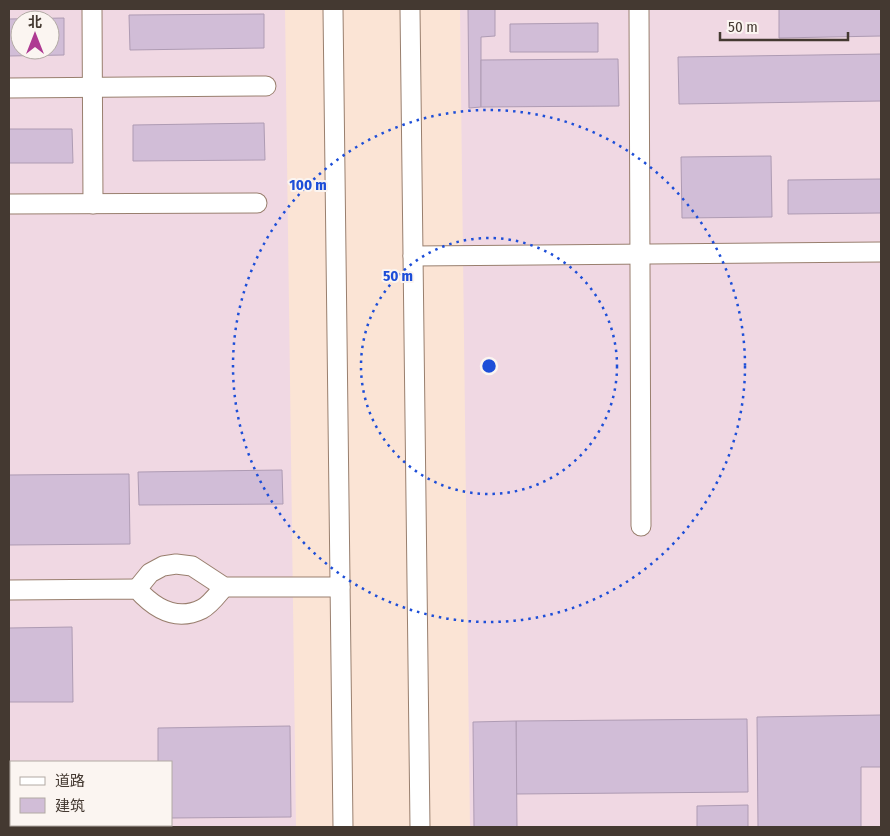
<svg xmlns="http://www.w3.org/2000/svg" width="890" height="836" viewBox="0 0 890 836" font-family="'Fira Sans Condensed','Noto Sans SC',sans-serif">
	<rect width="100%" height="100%" fill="#fbe4d5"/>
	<!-- industrial -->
	<g fill="#f0d8e3" fill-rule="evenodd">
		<path d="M9 9H285L296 827H9ZM20 20H50V50H20ZM11 762H171V825H11Z"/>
		<path d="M460 9H881V827H470Z"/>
	</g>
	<!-- building -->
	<g fill="#d1bdd7" stroke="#ae9bb3" fill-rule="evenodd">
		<path d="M468 9H495V36L481 37V107L469 108Z"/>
		<path d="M779 9H881V36L779 38Z"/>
		<path d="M264 14V48L130 50 129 15Z"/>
		<path d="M64 18V55L9 56V19ZM20 20H50V50H20Z"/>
		<path d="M598 23V52H510V24Z"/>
		<path d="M881 54V101L679 104 678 57Z"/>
		<path d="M618 59 619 106 481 107V60Z"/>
		<path d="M264 123 265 160 133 161V125Z"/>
		<path d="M9 129H72L73 163H9Z"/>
		<path d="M771 156 772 217 682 218 681 157Z"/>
		<path d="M881 179V213L788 214V180Z"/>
		<path d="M282 470 283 504 139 505 138 472Z"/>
		<path d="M129 474 130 544 9 545V475Z"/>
		<path d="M72 627 73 702H9V628Z"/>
		<path d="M881 715V767H861V827H758L757 717Z"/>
		<path d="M747 719 748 792 516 794V721Z"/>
		<path d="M516 721 517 827H474L473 722Z"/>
		<path d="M290 726 291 817 171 818V762H158V728Z"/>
		<path d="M9 773H11V825H41V827H9Z"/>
		<path d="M748 805V827H697V806Z"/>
	</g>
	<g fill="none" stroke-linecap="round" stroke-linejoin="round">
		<!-- minor casing -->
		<g stroke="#997f6e" stroke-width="21">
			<g id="minor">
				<path d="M92 9 93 204"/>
				<path d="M333 9 343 827"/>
				<path d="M410 9 420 827"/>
				<path d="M639 9 641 526"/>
				<path d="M9 88 266 86"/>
				<path d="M9 204 257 203"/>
				<path d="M413 256 881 252"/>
				<path d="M137 589 150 573 163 566 176 564 192 566 224 587H340"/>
				<path d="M9 590 137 589C154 608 176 622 202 609 210 605 218 594 224 587"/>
				<path d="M53 825V827"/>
			</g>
		</g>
		<!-- minor -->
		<use href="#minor" stroke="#fff" stroke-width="19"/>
	</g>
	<!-- distance rings -->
	<g fill="none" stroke="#1d4ed8" stroke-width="2.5" stroke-dasharray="2.5 5">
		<circle cx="489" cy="366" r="128"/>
		<circle cx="489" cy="366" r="256"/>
	</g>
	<circle cx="489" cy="366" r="8" fill="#1d4ed8" stroke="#fbf5f1" stroke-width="2.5"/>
	<g font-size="15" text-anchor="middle" font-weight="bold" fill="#1d4ed8" stroke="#fbf5f1" stroke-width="4" stroke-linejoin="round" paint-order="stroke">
		<text x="308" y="190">100 m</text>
		<text x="398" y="281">50 m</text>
	</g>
	<!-- border -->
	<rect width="890" height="836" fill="none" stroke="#443931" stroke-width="20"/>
	<!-- legend -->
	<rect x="10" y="761" width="162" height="65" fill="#fbf5f1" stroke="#b2aaa4"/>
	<rect x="20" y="777" width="25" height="8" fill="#ffffff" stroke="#b2aaa4"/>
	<text x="55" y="786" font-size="15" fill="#443931">道路</text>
	<rect x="20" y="798" width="25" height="15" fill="#d1bdd7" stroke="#b2aaa4"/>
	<text x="55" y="811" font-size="15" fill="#443931">建筑</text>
	<!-- north arrow -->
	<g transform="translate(35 35)"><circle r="24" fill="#fbf5f1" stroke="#b2aaa4"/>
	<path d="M0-4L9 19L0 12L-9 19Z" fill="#ae3992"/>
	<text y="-8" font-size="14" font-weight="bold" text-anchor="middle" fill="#443931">北</text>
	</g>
	<!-- scale -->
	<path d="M720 32v8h128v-8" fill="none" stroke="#443931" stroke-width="2.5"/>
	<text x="728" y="32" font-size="15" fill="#443931" stroke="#fbf5f1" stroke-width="4" paint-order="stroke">50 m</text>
</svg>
